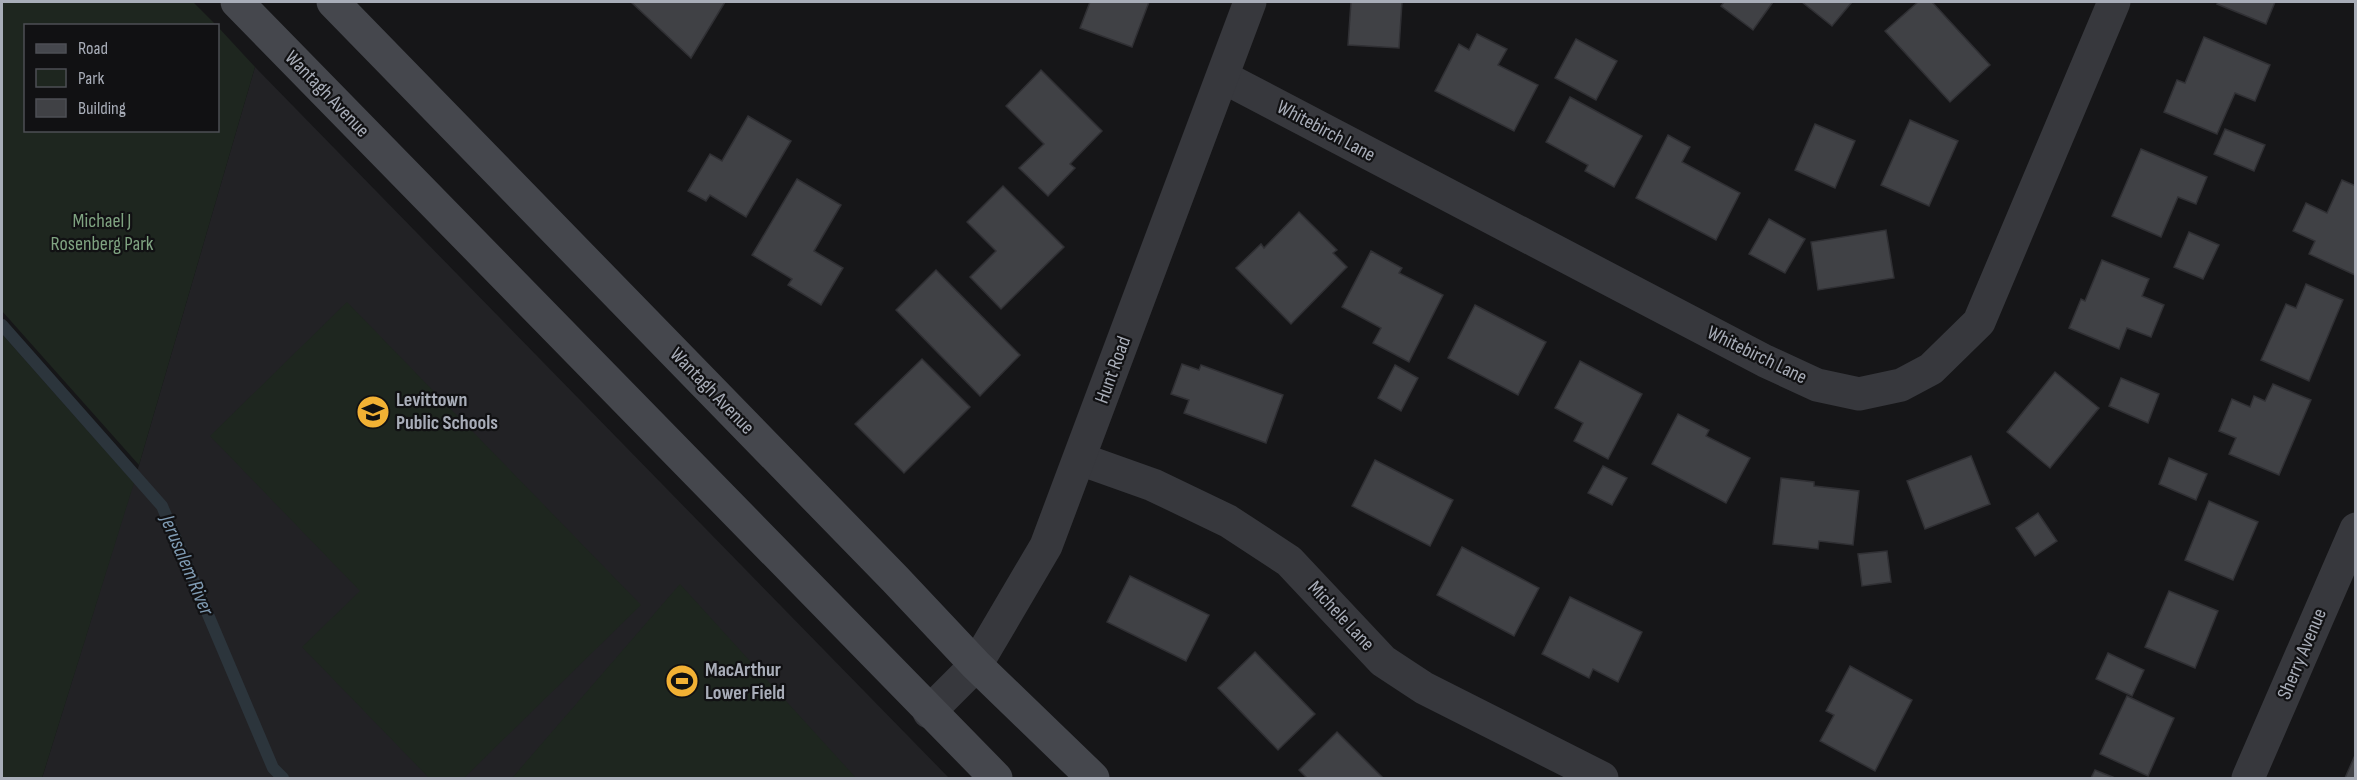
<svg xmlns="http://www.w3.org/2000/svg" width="2357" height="780" viewBox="0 0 2357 780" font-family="'Sofia Sans Condensed',sans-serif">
	<rect width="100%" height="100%" fill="#161618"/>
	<!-- built -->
	<path fill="#222225" d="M255 67 949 778H42L139 465Z"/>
	<!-- green -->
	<g fill="#1e261f">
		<path d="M2 2H193L216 25 26 26V130H218V27L255 67 139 465 2 311Z"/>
		<path d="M347 302 641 605 464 778H429L302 647 360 591 210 436Z"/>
		<path d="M2 334 134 483 42 778H2Z"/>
		<path d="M680 584 856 778H512Z"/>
	</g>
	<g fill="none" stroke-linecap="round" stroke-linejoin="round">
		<!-- stream -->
		<path stroke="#2c353c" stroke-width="12" d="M2 325 162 506 273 768 283 778"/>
	</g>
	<!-- building -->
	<g fill="#404145" stroke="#303034" stroke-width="1.5">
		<path d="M631 2H725L691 58Z"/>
		<path d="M1090 2H1149L1132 47 1080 28Z"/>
		<path d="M1351 2H1402L1399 48 1348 45Z"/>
		<path d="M1724 2H1773L1753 30 1721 6Z"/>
		<path d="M1802 2H1852L1832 26Z"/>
		<path d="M1918 2H1932L1990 65 1950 102 1885 31Z"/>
		<path d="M2218 2H2275L2266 24 2217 4Z"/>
		<path d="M1477 34 1507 49 1498 65 1538 85 1514 131 1435 91 1459 44 1469 50Z"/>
		<path d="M2204 37 2270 65 2255 101 2235 93 2217 134 2164 112 2177 80 2185 83Z"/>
		<path d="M1576 39 1617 61 1596 100 1555 78Z"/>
		<path d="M1041 70 1102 131 1070 164 1075 168 1048 196 1019 168 1044 144 1006 106Z"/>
		<path d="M1570 97 1642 136 1614 187 1585 171 1588 165 1546 142Z"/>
		<path d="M748 116 791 141 746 217 710 195 706 201 688 191 710 154 722 161Z"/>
		<path d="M1910 120 1958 141 1929 206 1881 185Z"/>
		<path d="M1815 124 1855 141 1835 188 1795 170Z"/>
		<path d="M2225 129 2265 145 2254 171 2214 154Z"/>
		<path d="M1668 135 1690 147 1682 162 1740 193 1716 240 1636 198Z"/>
		<path d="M2141 149 2207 177 2196 204 2178 197 2161 237 2112 216Z"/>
		<path d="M797 179 841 205 814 251 843 268 821 305 788 285 792 279 752 255Z"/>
		<path d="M2342 180 2356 186 2355 275 2309 254 2315 241 2293 231 2306 203 2327 213Z"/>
		<path d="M1003 186 1064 247 1001 309 970 277 996 251 967 222Z"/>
		<path d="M1299 212 1337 250 1333 253 1347 267 1291 324 1236 268 1261 244 1264 248Z"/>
		<path d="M1769 219 1805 239 1785 273 1749 254Z"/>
		<path d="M1886 230 1894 278 1818 290 1811 242Z"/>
		<path d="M2189 232 2219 245 2203 279 2174 267Z"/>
		<path d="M1371 251 1402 268 1399 273 1443 295 1409 362 1373 343 1381 328 1342 307Z"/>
		<path d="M2102 260 2149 279 2142 296 2164 305 2151 337 2127 328 2119 349 2069 328 2081 299 2085 301Z"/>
		<path d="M936 270 1020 355 980 396 896 310Z"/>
		<path d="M2306 284 2343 300 2309 381 2261 360 2286 304 2296 308Z"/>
		<path d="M1475 305 1546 342 1518 395 1448 358Z"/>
		<path d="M922 359 970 407 904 473 855 424Z"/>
		<path d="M1580 361 1642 394 1608 459 1574 441 1583 423 1555 408Z"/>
		<path d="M1182 364 1199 370 1201 365 1283 395 1266 443 1184 413 1189 400 1171 394Z"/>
		<path d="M1395 365 1418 378 1401 411 1378 398Z"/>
		<path d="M2055 372 2099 408 2050 468 2007 432Z"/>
		<path d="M2121 378 2159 394 2148 423 2109 406Z"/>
		<path d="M2273 384 2311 400 2279 475 2229 454 2236 438 2219 431 2232 399 2250 407 2254 396 2265 401Z"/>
		<path d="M1678 414 1709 430 1706 436 1750 458 1726 503 1652 464Z"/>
		<path d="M1971 456 1990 504 1925 529 1907 481Z"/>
		<path d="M2169 458 2207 474 2196 500 2159 484Z"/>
		<path d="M1375 460 1453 500 1430 546 1352 506Z"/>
		<path d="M1603 466 1627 478 1612 505 1588 493Z"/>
		<path d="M1781 478 1814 482V486L1859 491 1853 545 1819 541 1818 549 1773 544Z"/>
		<path d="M2209 501 2258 522 2233 580 2185 560Z"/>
		<path d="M2038 513 2057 541 2035 556 2016 528Z"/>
		<path d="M1462 547 1539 588 1514 636 1437 595Z"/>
		<path d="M1887 551 1891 582 1862 586 1858 554Z"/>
		<path d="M1130 576 1209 615 1186 661 1107 622Z"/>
		<path d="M2169 591 2218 611 2195 668 2145 647Z"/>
		<path d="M1570 597 1642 632 1618 682 1593 669 1589 678 1542 654Z"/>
		<path d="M1255 652 1315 714 1278 750 1218 688Z"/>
		<path d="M2108 653 2144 670 2132 696 2096 679Z"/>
		<path d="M1850 666 1912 700 1875 771 1820 741 1834 715 1826 711Z"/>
		<path d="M2127 696 2174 718 2148 776 2100 754Z"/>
		<path d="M1337 732 1383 778H1307L1299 770Z"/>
		<path d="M2356 753V778H2345Z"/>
		<path d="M2095 770 2115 778H2091Z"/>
	</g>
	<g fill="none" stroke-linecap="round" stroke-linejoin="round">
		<!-- street -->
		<g stroke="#37383d" stroke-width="33">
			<path d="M1223 77 1765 361 1817 385 1859 394 1901 385 1931 369 1979 322 2114 2"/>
			<path d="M1080 459 1153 485 1228 521 1289 561 1383 661 1424 688 1602 778"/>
			<path d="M929 712 976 665 1046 546 1250 2"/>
			<path d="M2248 778 2356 529"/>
		</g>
		<!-- secondary -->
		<g stroke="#45474d" stroke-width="33">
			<path d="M237 2 996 778"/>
			<path d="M333 2 895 579 976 665 1093 778"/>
		</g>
	</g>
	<!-- icons -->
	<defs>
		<g id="school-disc" transform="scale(1.725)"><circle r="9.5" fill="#f2b134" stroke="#111113"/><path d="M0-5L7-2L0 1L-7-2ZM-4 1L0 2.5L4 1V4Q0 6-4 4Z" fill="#111"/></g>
		<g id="stadium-disc" transform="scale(1.725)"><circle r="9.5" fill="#f2b134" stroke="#111113"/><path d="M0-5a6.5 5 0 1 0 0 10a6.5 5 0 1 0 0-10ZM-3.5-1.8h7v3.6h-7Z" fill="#111"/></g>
	</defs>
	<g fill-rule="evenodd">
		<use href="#school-disc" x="373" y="412"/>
		<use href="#stadium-disc" x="682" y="681"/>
	</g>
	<g text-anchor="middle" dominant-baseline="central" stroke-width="4.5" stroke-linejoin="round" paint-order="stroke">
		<!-- street labels -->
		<g font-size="20" fill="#a8adb8" stroke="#111113">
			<text transform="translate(327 94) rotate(46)">Wantagh Avenue</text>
			<text transform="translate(1326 131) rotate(28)">Whitebirch Lane</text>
			<text transform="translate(1757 355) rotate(26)">Whitebirch Lane</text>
			<text transform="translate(1113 370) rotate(-70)">Hunt Road</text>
			<text transform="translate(712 391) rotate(46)">Wantagh Avenue</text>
			<text transform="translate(1341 616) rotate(47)">Michele Lane</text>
			<text transform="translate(2302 654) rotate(-67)">Sherry Avenue</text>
		</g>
		<!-- park labels -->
		<g font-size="20" fill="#7fa381" stroke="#111113">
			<text x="102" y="221">Michael J<tspan x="102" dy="23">Rosenberg Park</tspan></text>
		</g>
		<!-- poi labels -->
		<g font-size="20" font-weight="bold" fill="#a8adb8" stroke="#111113" text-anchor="start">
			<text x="396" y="400">Levittown<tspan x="396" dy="23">Public Schools</tspan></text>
			<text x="705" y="670">MacArthur<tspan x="705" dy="23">Lower Field</tspan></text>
		</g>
		<!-- water labels -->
		<g font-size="21" font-style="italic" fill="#7f9bb3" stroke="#111113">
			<text transform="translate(187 565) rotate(67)">Jerusalem River</text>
		</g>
	</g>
	<!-- border -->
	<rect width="2357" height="780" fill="none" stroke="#a8adb8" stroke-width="6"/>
	<!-- legend -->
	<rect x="24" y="24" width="195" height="108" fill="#111113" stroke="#4d4f55" stroke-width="1.5"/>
	<rect x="36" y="44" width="30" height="9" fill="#45474d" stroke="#4d4f55" stroke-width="1.5"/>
	<text x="78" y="54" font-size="18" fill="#a8adb8">Road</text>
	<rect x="36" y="69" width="30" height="18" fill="#1e261f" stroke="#4d4f55" stroke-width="1.5"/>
	<text x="78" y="84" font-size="18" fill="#a8adb8">Park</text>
	<rect x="36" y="99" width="30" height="18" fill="#404145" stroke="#4d4f55" stroke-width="1.5"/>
	<text x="78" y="114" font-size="18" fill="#a8adb8">Building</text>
</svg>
